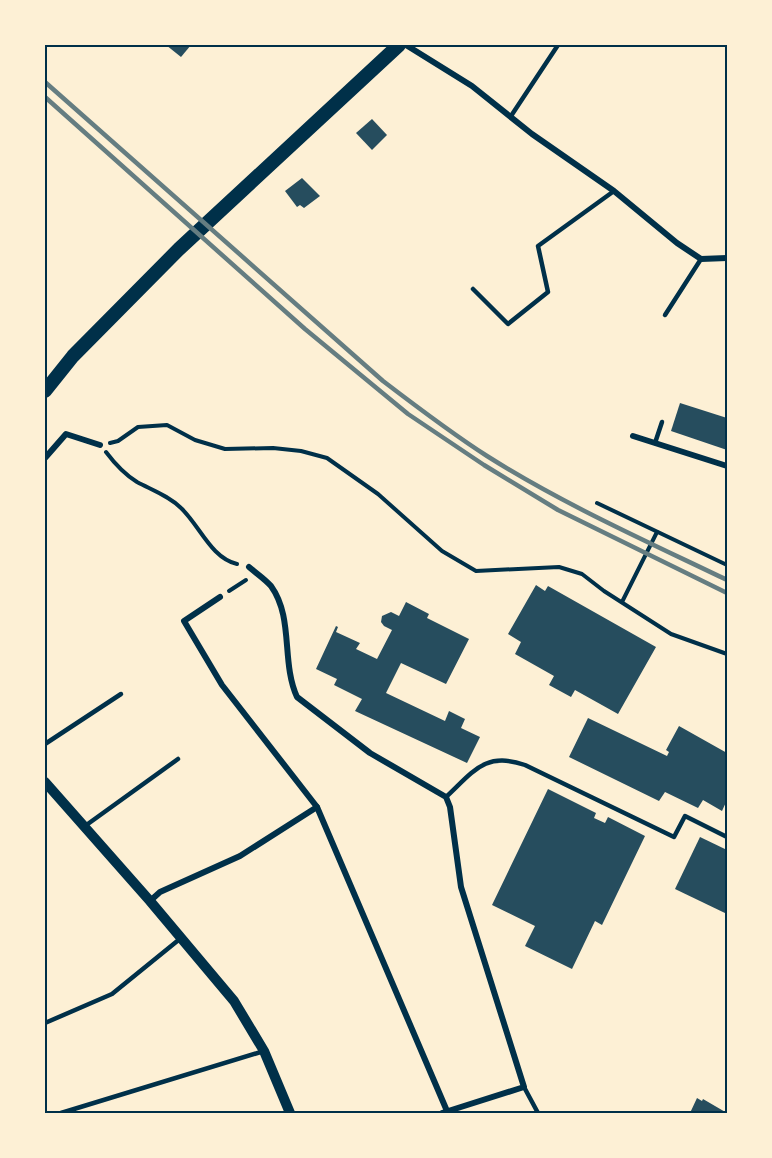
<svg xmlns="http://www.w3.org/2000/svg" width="772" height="1158" viewBox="0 0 772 1158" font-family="'Source Serif 4',serif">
	<rect width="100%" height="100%" fill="#fdf0d5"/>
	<!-- building -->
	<g fill="#264d5e">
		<path d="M166 45H191L181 57Z"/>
		<path d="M372 119 387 135 372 150 356 133Z"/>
		<path d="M302 178 320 196 304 208 300 205 297 207 285 191Z"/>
		<path d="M680 403 727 418V450L671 431Z"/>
		<path d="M536 585 545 591 548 586 656 647 618 714 575 690 571 697 549 685 554 676 515 654 521 642 508 634Z"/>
		<path d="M406 602 429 614 427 618 469 639 446 684 401 663 386 693 445 721 449 711 465 719 461 728 480 737 467 763 355 711 362 699 334 685 337 679 316 669 336 626 338 627 336 632 360 643 356 649 377 659 392 630 384 626 381 622 382 616 391 612 399 616Z"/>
		<path d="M588 718 667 756 669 752 666 750 679 726 727 753V800L722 811 703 800 698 808 665 792 659 801 569 757Z"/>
		<path d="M548 789 596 813 594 818 605 823 608 817 645 836 602 925 595 921 572 969 525 946 535 926 492 905Z"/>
		<path d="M700 837 727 850V914L675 889Z"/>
		<path d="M697 1098 702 1101 703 1099 727 1113H690Z"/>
	</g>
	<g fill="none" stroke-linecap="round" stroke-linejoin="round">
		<!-- path -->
		<g stroke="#003049" stroke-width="4">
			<path d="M110 443 118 441 138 427 167 425 195 440 225 449 273 448 301 451 327 458 378 494 442 551 476 571 559 567 582 574 604 591 671 634 727 654"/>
			<path d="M106 452C115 464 124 474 137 482 152 490 169 496 181 508 200 526 211 558 237 564"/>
			<path d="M597 503 727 565"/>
			<path d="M229 591 246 580"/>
			<path d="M622 602 657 532"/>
		</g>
		<!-- service -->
		<g stroke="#003049" stroke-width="4.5">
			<path d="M511 116 558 45"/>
			<path d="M473 289 508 324 548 292 538 246 614 191"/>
			<path d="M665 315 701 259"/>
			<path d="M655 443 662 422"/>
			<path d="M45 744 121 694"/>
			<path d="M446 797C473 772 485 751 525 765L674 837 685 816 727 837"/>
			<path d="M85 826 178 759"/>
			<path d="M45 1023 112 994 181 938"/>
			<path d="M524 1087 538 1113"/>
			<path d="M61 1113 264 1051"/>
		</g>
		<!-- minor -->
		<g stroke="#003049" stroke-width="6">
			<path d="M406 45 472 86 532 134 614 191 677 243 701 259 727 258"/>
			<path d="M633 436 727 466"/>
			<path d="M45 458 66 434 100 445"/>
			<path d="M249 567C256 573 265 579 271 586 294 618 281 662 297 697L370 753 446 797 450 807 461 887 524 1087 442 1113"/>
			<path d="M220 597 184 621 222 685 317 807 447 1111"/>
			<path d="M150 901 160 892 240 856 317 807"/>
		</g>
		<!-- tertiary -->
		<path stroke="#003049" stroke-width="10" d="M45 782 150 901 234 1001 264 1051 290 1113"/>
		<!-- primary -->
		<path stroke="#003049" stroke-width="14" d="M45 391 73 356 179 249 399 45"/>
		<!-- rail -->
		<g stroke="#657d81" stroke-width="4.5">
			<path d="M45 82 383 381C417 407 451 433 487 456 563 504 646 541 727 580"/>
			<path d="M45 97 305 329 408 414 484 465 558 510 727 593"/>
		</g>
	</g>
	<!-- border -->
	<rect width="772" height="1158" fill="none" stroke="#fdf0d5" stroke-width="93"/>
	<rect x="46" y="46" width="680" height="1066" fill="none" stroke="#003049" stroke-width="2"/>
</svg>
